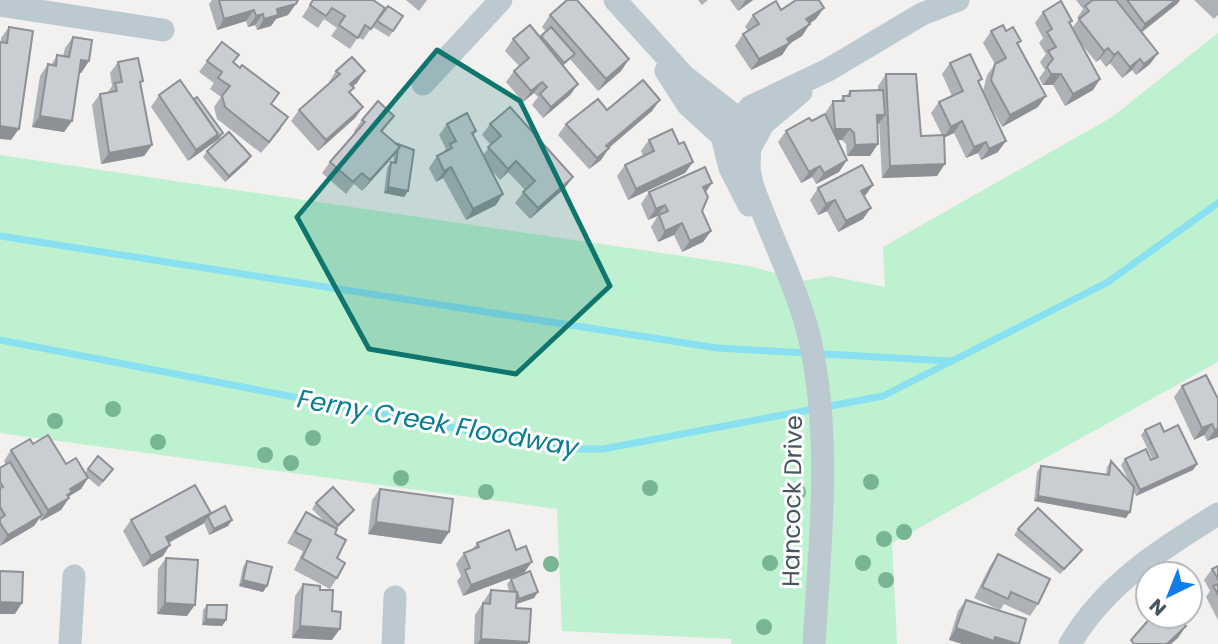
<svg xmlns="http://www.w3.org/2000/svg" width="1218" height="644" viewBox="0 0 1218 644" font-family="Poppins,sans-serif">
	<rect width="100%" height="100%" fill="#f3f0f0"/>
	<!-- green -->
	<path fill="#bef1cf" d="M1218 33V362L892 543 897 644H731V639L562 631 557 509 0 433V155L750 266 802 281 830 276 885 287 883 247 1112 117Z"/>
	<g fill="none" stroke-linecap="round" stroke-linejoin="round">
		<!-- stream -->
		<g stroke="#89e0f0" stroke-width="7">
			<path d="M0 236 717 348 949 361"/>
			<path d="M0 340 562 449H603L883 396 1108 282 1218 203"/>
		</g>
		<!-- street -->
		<g stroke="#bdc9d0" stroke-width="23">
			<path d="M615 0 684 76 739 119 750 138 749 169 752 184C769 233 799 291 810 340 832 441 820 542 814 644"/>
			<path d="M0 5 163 30"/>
			<path d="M666 71 688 105 722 136 730 168 749 205"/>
			<path d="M423 84 501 0"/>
			<path d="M750 148 763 124 801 92"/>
			<path d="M727 156 732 129 750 107 828 70 922 14 958 0"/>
			<path d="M70 644 74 576"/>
			<path d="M393 644 395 597"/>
			<path d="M1070 644C1105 584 1161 549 1218 514"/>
		</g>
	</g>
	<!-- trees -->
	<g fill="#78b592">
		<circle cx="113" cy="409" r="8"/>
		<circle cx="55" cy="421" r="8"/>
		<circle cx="313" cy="438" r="8"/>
		<circle cx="158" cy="442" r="8"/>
		<circle cx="265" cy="455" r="8"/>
		<circle cx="291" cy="463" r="8"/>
		<circle cx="401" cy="478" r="8"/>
		<circle cx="871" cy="482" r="8"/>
		<circle cx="650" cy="488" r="8"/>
		<circle cx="486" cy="492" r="8"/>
		<circle cx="798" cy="492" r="8"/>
		<circle cx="904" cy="532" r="8"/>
		<circle cx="884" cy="539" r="8"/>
		<circle cx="770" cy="563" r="8"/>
		<circle cx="863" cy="563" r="8"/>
		<circle cx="551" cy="564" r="8"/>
		<circle cx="886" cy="580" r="8"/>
		<circle cx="764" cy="627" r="8"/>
	</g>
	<!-- wall -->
	<g fill="#aeb1b5">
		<path d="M212 0H219L288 15 276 19 271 26 257 30 255 25 248 27 246 21 217 30 209 4Z"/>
		<path d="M313 0 385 8 363 40 358 37 350 49 331 36 337 28 324 19 318 28 302 17Z"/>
		<path d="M406 0H427L419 11Z"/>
		<path d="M698 0H708L702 5Z"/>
		<path d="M730 0H753L738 11Z"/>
		<path d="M1076 0H1180L1177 4 1142 32 1158 53 1150 64 1136 75 1132 70 1122 78 1110 63 1106 67 1100 59 1096 62 1079 41 1100 79 1093 90 1065 106 1053 85H1043L1039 78 1045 70 1040 62 1046 54 1039 43 1043 38 1035 23 1043 12 1070 24 1072 28 1079 19 1077 18 1083 9Z"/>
		<path d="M1194 0H1218V15L1214 19Z"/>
		<path d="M388 6 403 16 389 37 373 27Z"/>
		<path d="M781 10 816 19 809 24 802 36 790 43 782 55 751 70 735 46 743 34 748 31 745 27 753 15Z"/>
		<path d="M550 15 629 59 621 71 598 91 570 59 563 66 578 84 570 95 543 118 532 105 538 97 534 93 523 102 506 82 514 71 519 66 505 51 513 39 540 37 546 32 542 27Z"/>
		<path d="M9 27 11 140 1 42V38Z"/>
		<path d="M991 31H1006L1018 45 1038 107 1002 127 983 92 998 152 981 160 978 153 966 158 954 133 944 138 937 176 882 178 879 122 877 125 870 156H847L846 144 842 140H837L847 160 839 172 816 184 812 177 801 183 778 142 786 131 826 116V112L833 101H840L843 96H846L850 91 878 90V86L886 74 921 136 942 135 931 113 939 102 952 96 942 74 950 63 979 83 983 91 987 75 995 64 983 43Z"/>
		<path d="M73 37 89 61 81 73 79 72 72 121 64 132 32 127 40 76 48 64 51 65 57 55 63 56 65 48Z"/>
		<path d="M207 61 233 63 272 104 281 129 261 153 217 119 214 107 221 97 210 89 214 83 199 72Z"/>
		<path d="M118 62 140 85 152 145 144 156 101 164 92 105 100 94 108 92 112 86 110 73Z"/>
		<path d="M336 71 357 83 352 87 350 93 363 107 355 118 318 151 291 121 299 110 330 83 329 82Z"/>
		<path d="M159 95 194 99 223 133 219 139 188 161 151 107Z"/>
		<path d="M607 110 652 111 609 148 601 160 589 169 558 135 566 124Z"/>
		<path d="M362 120 386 127 382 132 398 145 408 191 404 197 384 193 387 168 391 162 393 163 394 155 362 191 354 184 346 194 322 173 330 162 355 132 354 131Z"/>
		<path d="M447 124 476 131 473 136 483 155 491 145 482 135 490 124 565 188 530 219 515 203 525 190 508 172 500 180 491 170 496 205 466 220 443 178 436 182 429 168 437 156 443 153 446 149 439 135Z"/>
		<path d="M649 140 679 144 693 162 685 173 628 200 617 176 625 165 643 156 641 151Z"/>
		<path d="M207 151 251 156 247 162 225 182 203 157Z"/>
		<path d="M712 183 706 192 702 211 711 231 703 242 682 252 674 235 658 242 651 227 657 217V216L648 220 641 204 649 192Z"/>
		<path d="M818 188 864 196 863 219 838 232 827 211 818 215 810 200Z"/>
		<path d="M1182 386 1218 399V437L1207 441 1204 435 1194 440 1174 397Z"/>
		<path d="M1145 430 1164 432 1197 464 1193 470 1136 496 1133 490 1126 518 1034 501 1037 472 1041 466 1106 474 1107 467 1111 461 1130 483 1121 465 1125 459 1153 460 1141 435Z"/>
		<path d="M33 444 66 464 85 473 98 456 113 469 99 487 88 478 81 489 68 497 69 498 61 510 41 521 39 518 34 526 0 546V468L6 465 4 461 11 450Z"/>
		<path d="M380 489 449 532 441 544 368 534 372 500Z"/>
		<path d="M316 503 350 515 336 529 335 534 337 578 330 589 294 570 303 551 287 543 298 524 306 512 327 524 312 509Z"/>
		<path d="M211 513 232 520 228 526 209 535 204 523 169 543 163 556 143 567 123 531 131 520Z"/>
		<path d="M1018 529 1078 556 1060 574 1014 535Z"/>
		<path d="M477 543 524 573 463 596 457 581 461 576 456 564 464 553 472 550Z"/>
		<path d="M998 554 1038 604 1030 616 1004 604 1000 610 974 598 990 566Z"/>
		<path d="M166 558 187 616 157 614 158 569Z"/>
		<path d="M247 561 267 586 263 592 239 586 243 567Z"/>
		<path d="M1218 566V620L1206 597 1210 591 1204 580 1212 569Z"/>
		<path d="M511 579 538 592 534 598 516 604V608L529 642 527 644H474L475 615 491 590 509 591 507 584Z"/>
		<path d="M303 584 332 611V640L292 638 295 596Z"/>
		<path d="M966 600 1019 644 949 640 958 611Z"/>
		<path d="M207 605 226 620 222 626 202 625 203 610Z"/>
	</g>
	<!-- shaded-wall -->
	<g fill="#8d9094">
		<path d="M746 0H753L738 11Z"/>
		<path d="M1176 0H1180L1177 4 1138 35 1145 24Z"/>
		<path d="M296 4 288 15 276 19 271 26 257 30 264 19 277 9Z"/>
		<path d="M824 8 816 19 799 31 806 19Z"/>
		<path d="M254 10 246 21 217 30 224 19Z"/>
		<path d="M263 14 255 25 248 27 256 16Z"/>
		<path d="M810 24 802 36 789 44 790 43 782 55 751 70 759 59Z"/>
		<path d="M1108 48 1100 59 1096 62 1104 51Z"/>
		<path d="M1118 52 1110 63 1106 67 1114 55Z"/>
		<path d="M1158 53 1150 64 1136 75 1144 64Z"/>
		<path d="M629 59 621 71 598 91 606 79Z"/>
		<path d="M1140 59 1132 70 1122 78 1130 67Z"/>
		<path d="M81 60 89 61 81 73 73 72Z"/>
		<path d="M365 71 357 83 342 96 350 84Z"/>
		<path d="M1051 74H1061L1053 85H1043Z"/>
		<path d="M1100 79 1093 90 1065 106 1073 94Z"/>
		<path d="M542 82 534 93 523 102 531 91Z"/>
		<path d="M578 84 570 95 543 118 551 107Z"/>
		<path d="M1046 96 1038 107 1002 127 1010 115Z"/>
		<path d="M660 100 652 111 599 156 609 148 601 160 589 169 606 146Z"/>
		<path d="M363 107 355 118 318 151 326 140Z"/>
		<path d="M877 115H885L877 126Z"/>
		<path d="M40 116 72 121 64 132 32 127Z"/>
		<path d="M962 121 954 133 943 138 951 127Z"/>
		<path d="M0 126 19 129 11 140 0 139Z"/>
		<path d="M835 129H850L842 140 827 141Z"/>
		<path d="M223 133 219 139 188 161 196 150 218 134Z"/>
		<path d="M1006 141 998 152 981 160 989 149Z"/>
		<path d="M986 142 978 153 966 158 974 147Z"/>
		<path d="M878 144 870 156H847L855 145Z"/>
		<path d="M152 145 144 156 101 164 109 153Z"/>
		<path d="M400 147 392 158 362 191 370 180Z"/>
		<path d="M251 156 247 162 225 182 229 176Z"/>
		<path d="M847 160 839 172 816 184 824 173Z"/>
		<path d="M516 161 508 172 500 180 508 169Z"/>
		<path d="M693 162 685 173 628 200 636 189Z"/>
		<path d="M945 164 937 176 882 178 890 166Z"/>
		<path d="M820 166 812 177 801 183 809 172Z"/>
		<path d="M451 167 443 178 436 182 444 171Z"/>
		<path d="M573 177 565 188 530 219 538 208Z"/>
		<path d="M712 183 704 194 703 187Z"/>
		<path d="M873 185 865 196 861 191Z"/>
		<path d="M388 187 408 191 404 197 384 193Z"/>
		<path d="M503 194 496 205 466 220 473 209Z"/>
		<path d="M835 200 827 211 818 215 826 204Z"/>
		<path d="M665 205 657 216 648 220 656 209Z"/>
		<path d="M871 208 863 219 838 232 846 221Z"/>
		<path d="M682 223 674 235 658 242 665 231Z"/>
		<path d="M711 231 703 242 682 252 690 241Z"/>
		<path d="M1212 424 1204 435 1194 440 1202 428Z"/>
		<path d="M1218 429V437L1207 441 1215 430Z"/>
		<path d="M1197 464 1193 470 1136 496 1140 490Z"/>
		<path d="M88 478 81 489 68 497 69 498 61 510 41 521 48 510 70 489Z"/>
		<path d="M1038 496 1130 512 1126 518 1034 501Z"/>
		<path d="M354 510 350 515 334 531 338 525Z"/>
		<path d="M211 513 203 524 158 548 166 537Z"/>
		<path d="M42 515 34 526 0 546 8 535Z"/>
		<path d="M232 520 228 526 209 535 214 529Z"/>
		<path d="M376 522 449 532 441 544 368 534Z"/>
		<path d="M170 545 163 556 143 567 151 556Z"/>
		<path d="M532 562 524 573 463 596 471 585Z"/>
		<path d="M243 580 267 586 263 592 239 586Z"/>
		<path d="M538 592 534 598 514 605 519 599Z"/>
		<path d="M0 602 22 603 15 614H0Z"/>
		<path d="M165 603 195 605 187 616 157 614Z"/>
		<path d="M206 619 226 620 222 626 202 625Z"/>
		<path d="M300 626 340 629 332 640 292 638Z"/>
		<path d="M1186 626 1178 638 1171 644H1167Z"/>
		<path d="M956 628 995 637 1019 644H962L949 640Z"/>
		<path d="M481 639 529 642 527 644H477Z"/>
	</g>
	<!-- building -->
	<g fill="#caced3" stroke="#8d9094" stroke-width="2">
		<path d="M219 0H298L296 4 277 9 278 15 264 19 263 14 256 16 254 10 224 19Z"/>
		<path d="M313 0H373L385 8 371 29 365 25 358 38 339 25 345 16 332 8 326 16 310 5Z"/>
		<path d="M567 0H577L629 59 606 79 550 15Z"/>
		<path d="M796 0H819L824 8 806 19 810 24 787 39 790 43 759 59 743 34 759 24 753 15 776 1 781 10Z"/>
		<path d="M1093 0H1116L1158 53 1144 64 1140 59 1130 67 1118 52 1114 55 1108 48 1104 51 1079 19 1089 11 1085 6Z"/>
		<path d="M1127 0H1176L1145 24Z"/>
		<path d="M1061 1 1072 21 1069 22 1100 79 1073 94 1061 74H1051L1047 67 1053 59 1048 51 1056 47 1047 32 1052 29 1043 12Z"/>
		<path d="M388 6 403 16 393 31 377 21Z"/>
		<path d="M530 25 578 84 551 107 540 94 547 87 542 82 531 91 514 71 529 58 513 39Z"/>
		<path d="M1003 25 1006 31 1013 27 1021 41 1017 43 1046 96 1010 115 991 80 995 64 1006 58 991 31Z"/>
		<path d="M9 27 33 31 19 129 0 126V42L7 43Z"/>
		<path d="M551 27 575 54 564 63 541 36Z"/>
		<path d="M73 37 92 40 89 61 81 60 72 121 40 116 48 64 56 66 57 55 69 57Z"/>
		<path d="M222 42 239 55 233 62 240 68 242 65 279 93 271 104 288 117 269 142 225 107 222 96 230 86 218 78 222 72 207 61Z"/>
		<path d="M970 54 982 79 978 81 1006 141 989 149 986 142 974 147 962 121 951 127 939 102 963 91 950 63Z"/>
		<path d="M352 57 365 71 350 84 354 88 349 92 363 107 326 140 299 110 340 74 336 71Z"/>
		<path d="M138 58 143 81 140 82 152 145 109 153 100 94 117 91 115 83 122 82 118 62Z"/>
		<path d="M886 74H916L921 136 944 135 945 164 890 166Z"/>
		<path d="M180 80 218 134 196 150 159 95Z"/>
		<path d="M643 80 660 100 606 146 609 148 597 158 566 124 598 99 607 110Z"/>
		<path d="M883 90 885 115H877L878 144 855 145 854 133 850 129H835L833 101H844L843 96H850V91Z"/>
		<path d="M197 97 223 133 214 140 218 134 194 99Z"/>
		<path d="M378 101 394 116 381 131 400 147 370 180 362 173 353 182 330 162 365 122 362 120Z"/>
		<path d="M510 107 573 177 538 208 523 192 535 181 516 161 508 169 488 147 501 136 490 124Z"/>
		<path d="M467 113 476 131 472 133 503 194 473 209 451 167 444 171 437 156 452 148 450 144 456 141 447 124Z"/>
		<path d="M825 114 847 160 824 173 820 166 809 172 786 131 809 118 812 121Z"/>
		<path d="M672 129 679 144 684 142 693 162 636 189 625 165 654 151 649 140Z"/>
		<path d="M229 132 251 156 229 176 207 151Z"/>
		<path d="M398 144 414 150 408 191 388 187 391 162 396 163 398 149 400 147Z"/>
		<path d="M862 165 873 185 861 191 871 208 846 221 835 200 826 204 818 188Z"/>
		<path d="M705 167 712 183 703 187 708 197 702 211 711 231 690 241 682 223 665 231 659 215 668 211 665 205 656 209 649 192Z"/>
		<path d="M1206 375 1218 399V429L1215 430 1212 424 1202 428 1182 386Z"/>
		<path d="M1160 423 1164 432 1178 425 1197 464 1140 490 1125 459 1146 449 1151 460 1158 457 1145 430Z"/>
		<path d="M48 435 66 464 76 458 88 478 70 489 72 492 67 495 69 498 48 510 11 450 30 439 33 444Z"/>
		<path d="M98 456 113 469 103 481 88 469Z"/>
		<path d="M1111 461 1134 487 1130 512 1038 496 1041 466 1109 475Z"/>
		<path d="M10 462 42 515 8 535 0 523V519L5 515 0 507V488L3 487 0 482V468Z"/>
		<path d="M195 485 211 513 166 537 170 545 151 556 131 520Z"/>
		<path d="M333 487 354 510 338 525 316 503Z"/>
		<path d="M380 489 453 499 449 532 376 522Z"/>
		<path d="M225 506 232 520 214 529 208 517 210 514Z"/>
		<path d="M1038 508 1082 550 1064 569 1018 529Z"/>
		<path d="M306 512 337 529 335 534 346 540 337 558 345 563 337 578 302 558 311 540 295 532Z"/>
		<path d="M509 530 516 550 526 546 532 562 471 585 465 570 470 568 464 553 479 547 477 543Z"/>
		<path d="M998 554 1050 579 1038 604 1011 592 1008 599 982 587Z"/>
		<path d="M166 558 198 560 195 605 165 603Z"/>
		<path d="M247 561 272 567 267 586 243 580Z"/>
		<path d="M1218 566V579L1212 569Z"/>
		<path d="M0 571 23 572 22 603 0 602Z"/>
		<path d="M530 571 538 592 519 599 517 592H516L511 579Z"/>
		<path d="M303 584 320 586V590H333L332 611 341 612 340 629 300 626Z"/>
		<path d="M1218 584V594L1213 586Z"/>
		<path d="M491 590 517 592 516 608 531 609 529 642 481 639 483 603 490 604Z"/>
		<path d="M966 600 1026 619 1019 644 995 637 994 641 956 628Z"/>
		<path d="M207 605H227L226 620 206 619Z"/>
		<path d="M1152 616H1176L1186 626 1167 644H1134L1131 640Z"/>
	</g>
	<!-- marked area -->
	<path fill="#0f766e" fill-opacity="0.2" stroke="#0f766e" stroke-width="5" stroke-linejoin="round" d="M437 50 520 101 610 286 516 374 369 349 297 217Z"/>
	<g text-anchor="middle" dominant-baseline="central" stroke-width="6" stroke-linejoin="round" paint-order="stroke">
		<!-- street labels -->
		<g font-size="24" fill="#47555f" stroke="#fff">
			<text transform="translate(792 501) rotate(-89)">Hancock Drive</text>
		</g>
		<!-- water labels -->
		<g font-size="26" font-style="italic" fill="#087d93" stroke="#fff">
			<text transform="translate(438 423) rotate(10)">Ferny Creek Floodway</text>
		</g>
	</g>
	<!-- north arrow -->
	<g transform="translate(1169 595) rotate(223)"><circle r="33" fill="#ffffff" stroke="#b5bbbf" stroke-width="2"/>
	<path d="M0-5L12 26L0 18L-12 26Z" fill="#117dec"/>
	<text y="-10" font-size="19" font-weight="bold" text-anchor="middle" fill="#47555f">N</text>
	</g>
</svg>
